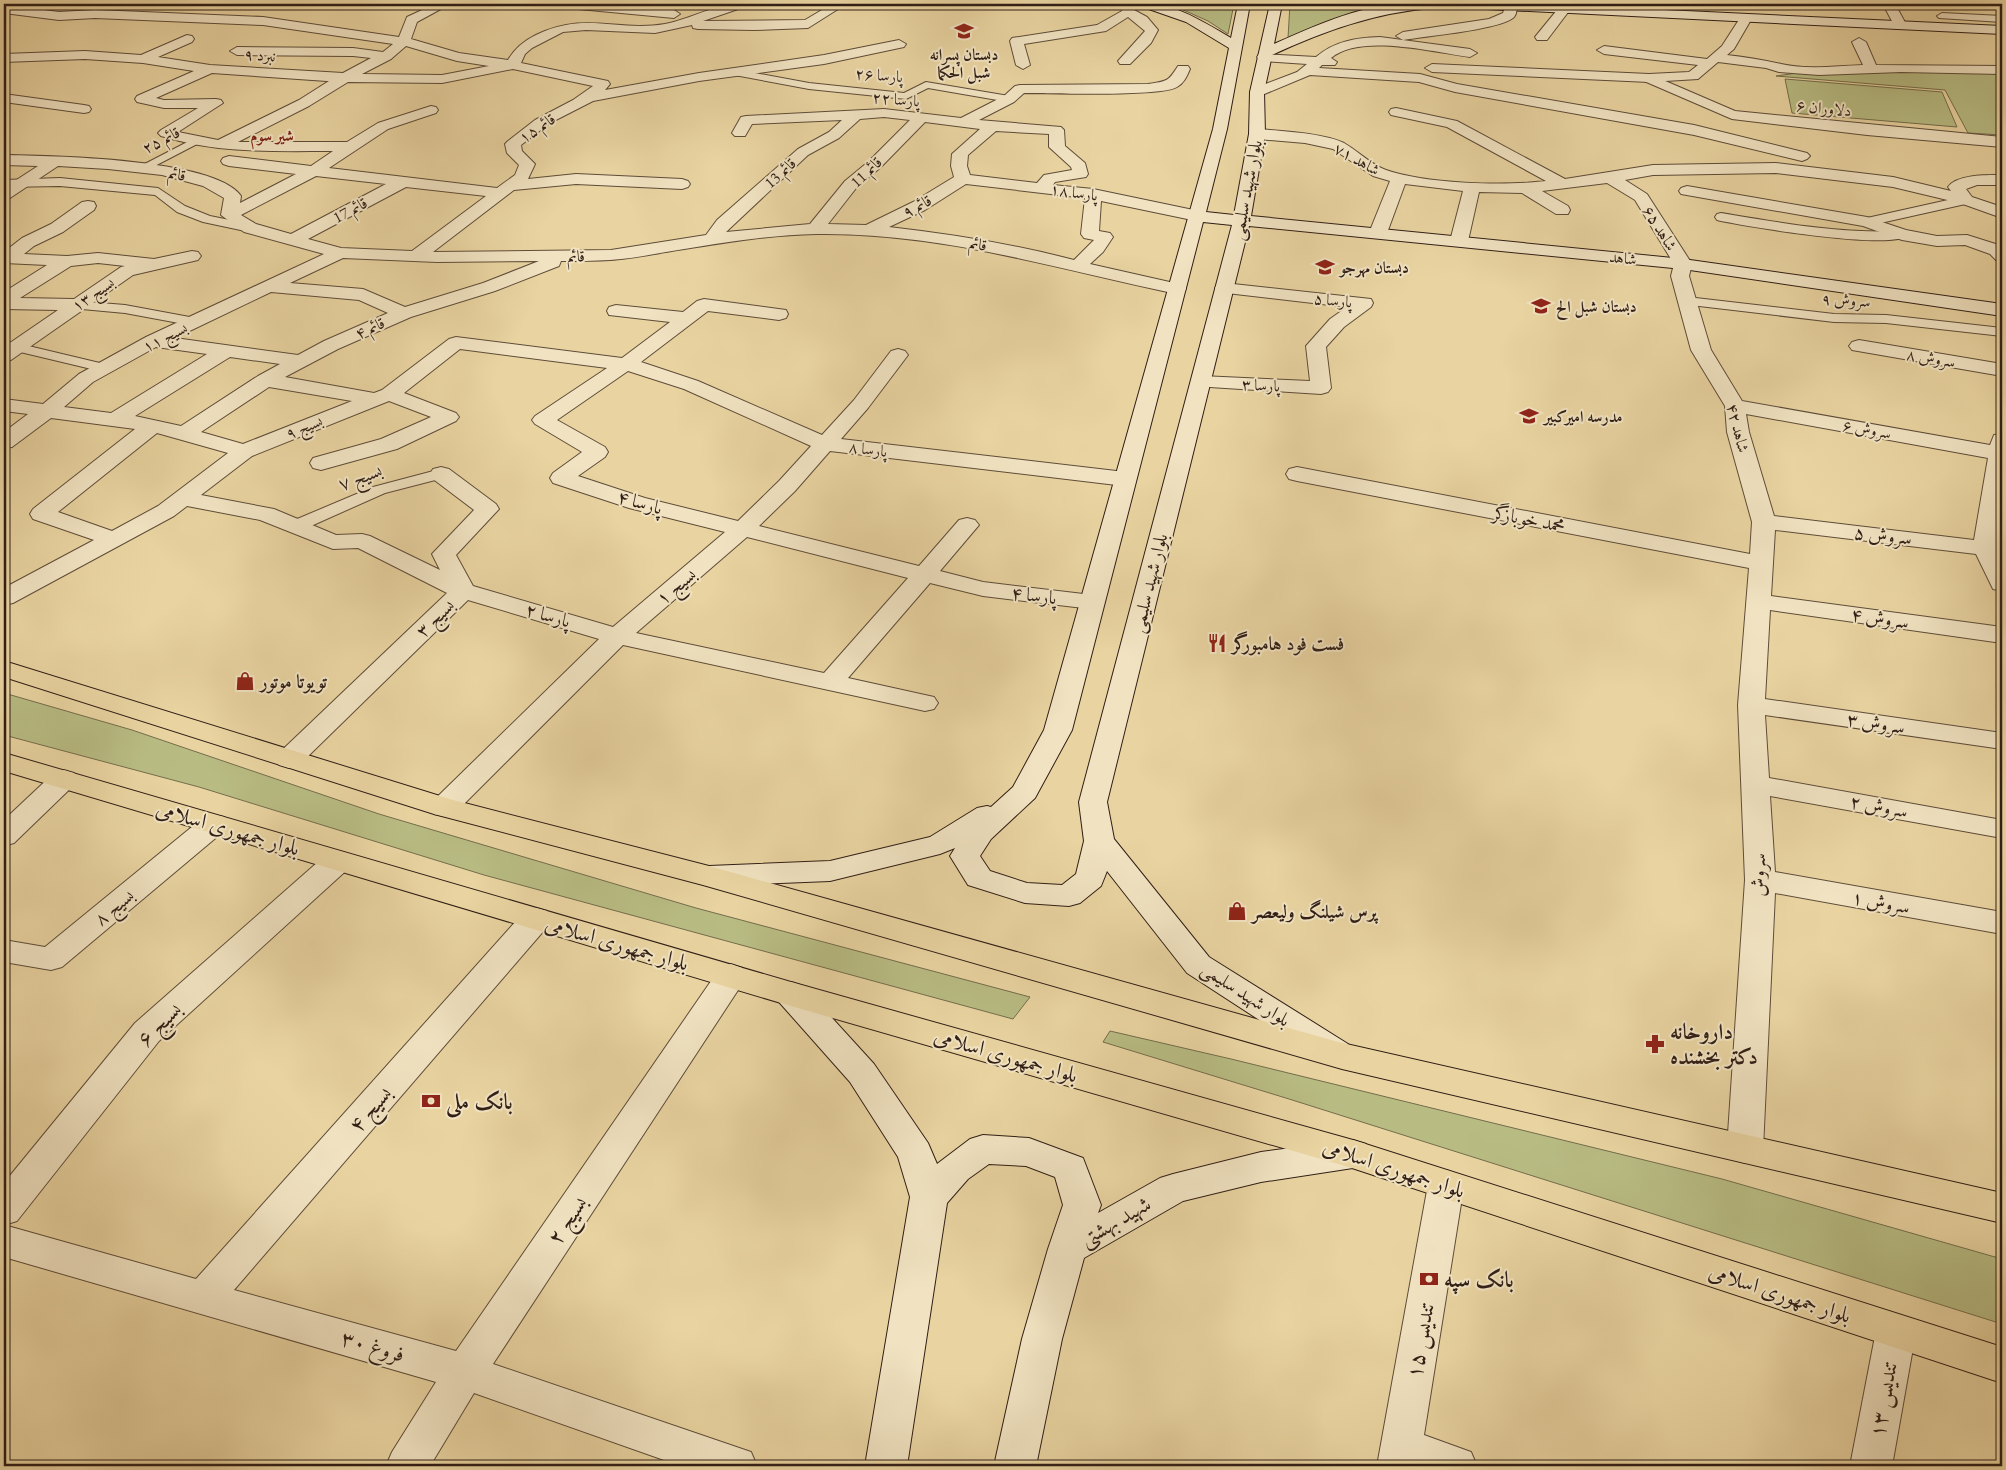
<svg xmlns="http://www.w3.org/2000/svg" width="2006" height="1470" viewBox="0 0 2006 1470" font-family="'EB Garamond',Amiri,serif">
	<rect width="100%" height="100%" fill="#e9d4a1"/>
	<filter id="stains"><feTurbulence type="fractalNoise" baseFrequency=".004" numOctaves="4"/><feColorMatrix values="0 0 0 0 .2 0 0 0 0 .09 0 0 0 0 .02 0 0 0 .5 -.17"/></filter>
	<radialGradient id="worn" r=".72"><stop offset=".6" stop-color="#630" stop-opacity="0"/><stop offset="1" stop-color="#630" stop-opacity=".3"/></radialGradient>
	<!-- green -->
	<g fill="#b8bc83" stroke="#746d4c">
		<path d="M1170 4H1234L1228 34 1208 21Z"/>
		<path d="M1290 4H1401C1358 10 1327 19 1288 38Z"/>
		<path d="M1947 71 2002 73V135L1968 133 1945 90 1776 76 1797 73Z"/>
		<path d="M1785 79 1942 92 1957 127 1792 113Z"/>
		<path d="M4 693 132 730 379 814 696 908 1030 997 1013 1019 484 875 199 787 4 735Z"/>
		<path d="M1110 1031 1231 1059 1722 1179 2002 1259V1324L1289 1099 1103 1042Z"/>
	</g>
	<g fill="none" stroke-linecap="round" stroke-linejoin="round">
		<!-- service casing -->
		<g stroke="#5e4c39" stroke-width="2">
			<g id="service">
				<path d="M144 4H155L150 7Z"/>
				<path d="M1861 4H1893L1894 5C1887 10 1868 9 1861 4Z"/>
				<path d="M1942 13 2002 16V22L1939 18 1937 16Z"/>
				<path d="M733 69 809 83 904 93 926 82 1009 96 1014 99 1009 102 928 88 906 99 809 89 729 74 728 72Z"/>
				<path d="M195 138 201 141 199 143 147 170 143 171 137 168Z"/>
				<path d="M60 178 158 188 185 206 210 216 254 225 256 228 250 232 203 222 177 212 155 195 60 186 4 187V180Z"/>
				<path d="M1966 196 1972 200 1970 203 1867 226 1861 222 1867 218Z"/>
				<path d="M1721 213C1781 223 1841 234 1902 231L1908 235C1894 251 1742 226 1717 220L1715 217 1717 214Z"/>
				<path d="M1687 297 1834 314 1886 315 2002 328V336L1886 323 1834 322 1682 304 1680 301Z"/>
				<path d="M76 301 125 305 195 318 202 322 195 326 125 313 71 308 69 305Z"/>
				<path d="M4 342 16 343 104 364 109 365 111 368 109 371 104 372 16 351 4 350Z"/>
				<path d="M441 469 447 471 449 474 447 477 385 493 302 530H290L288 526 290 522 373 487Z"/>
			</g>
		</g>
		<!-- minor casing -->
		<g stroke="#5e4c39" stroke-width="2">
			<g id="minor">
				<path d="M435 4H450L417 22 411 39 459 53 508 60C515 48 524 41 536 35 585 11 617 32 665 24 692 19 718 2 746 4L744 7 703 21 805 20 832 4H846L808 28 754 30 698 29 693 28 692 25 655 33 586 30 563 32 532 48 525 54 521 63 608 81 610 84 605 90 699 73 824 55 899 40 906 44 904 47 824 64 699 81 593 101 550 123 521 145 522 151 535 164 528 179 576 174 682 179 688 181 690 184 688 187 682 189 576 184 514 190 433 252 611 250 706 235 717 220 798 149 829 132 842 120 752 124 745 136H735L732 133 741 117 746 116 884 109 961 118 1004 96 1015 86 1020 85 1148 84C1167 81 1168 82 1178 66H1188L1190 69C1187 76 1184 83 1177 87 1161 97 1049 93 1024 93L1014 102 979 120 1061 127 1064 130 1065 146 1085 163 1088 174 1086 177 1055 182 1053 185 1093 189 1203 212 1205 216 1203 220 1197 221 1101 201 1099 231 1110 233 1113 237 1103 252 1090 264 1183 285 1186 289 1183 293 1177 294C1057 269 940 232 816 234 766 235 716 244 666 252 648 255 629 259 610 260 594 261 577 261 561 261L559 266 495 291 411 317 338 349 285 377 374 393 382 390 449 339 456 337 622 358 670 322 609 315 607 311 609 307 616 305 683 312 697 301 704 299 786 310 788 314 786 318 779 320 708 311 641 362 698 381 822 435 854 400 891 351 898 349 905 351 908 355 868 408 841 439 1125 472 1133 474 1136 479 1133 484 1125 486 830 451 795 491 759 526 919 566 959 520 967 518 975 520 979 525 940 571 983 582 1092 595 1101 597 1104 602 1101 607 1092 609 983 596 930 583 848 678 934 697 938 703 934 709 925 711 623 645 454 814 444 816 434 814 430 807 434 800 599 639 468 600 299 765 289 768 279 765 275 759 279 753 447 593 358 548 333 549 260 520 187 506 174 516 13 603 4 605V588L94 540 33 519 30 514 33 509 135 429 51 418 12 447 4 448V432L28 414 4 411V399L43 404 79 374 146 337 324 254 244 232 221 215 224 198 203 186 162 175 108 169 58 166 10 198 4 200V188L38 166 4 165V155C50 156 215 158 241 196L240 203 296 174 229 166 223 164 221 161 223 158 229 156 311 166 333 151C273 151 220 154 161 136L158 133 161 130 198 108H164L137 102 135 99 137 96 194 71 143 63 85 59 4 62V54L85 51 141 55 187 35 192 36 194 39 192 42 158 57 210 65 343 73 371 58 353 56 237 55 230 51 237 47 353 48 383 52 393 44 263 25 95 18 59 20 4 13V5L59 12 95 10 263 17 399 37 407 17ZM406 46 457 61 489 66 442 75 362 74 391 59ZM513 69 593 86 573 100 535 120 508 141 505 144 507 153 519 165 515 175 497 188 329 168 388 129 436 113 438 110 436 107 431 106 378 123 347 142H238L309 106 348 82 442 83ZM212 73 327 81H329L299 100 218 140 178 132 223 103 221 100 216 99 164 100 156 98ZM884 117 910 120 868 162 845 181 810 224 726 232 808 155 839 138 860 119ZM925 122 980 129 952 154 951 166 954 177 913 202 866 225 828 224 857 187 880 168ZM996 131 1049 134V147L1071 167 1072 170 1044 175 1037 183 970 175 967 166 968 155ZM316 176 386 184 291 234 256 224 241 215ZM966 184 1085 198 1081 234 1084 238 1094 240 1074 260C1013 244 951 234 889 227L925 210ZM406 187 486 196 412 251 341 248 308 239ZM343 258 437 262 539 261 483 283 405 307 363 289 290 283ZM271 292 359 300 388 313 324 341 298 355 175 338ZM156 347 207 354 111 413 64 407 93 382ZM460 349 607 368 535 416 532 420 535 424 582 452 553 473 550 478 553 483 629 508 725 532 613 627 473 586 456 555 499 509 496 504 449 469 441 467 433 469 430 474 433 479 474 510 432 554 440 570 370 536 362 534 336 535 274 509 201 495 252 456 389 401 431 417 381 439 313 458 310 463 313 468 321 470 397 449 456 421 459 417 456 413 404 393ZM230 357 280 364 258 376 181 426 135 416ZM628 371 684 389 811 446 779 481 738 521 645 498 578 476 605 457 608 452 605 447 557 420ZM269 387 352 401 243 444 201 432ZM157 433 228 453 158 506 112 531 58 512ZM747 537 908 578 824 673 636 633Z"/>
				<path d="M562 4H605L674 10 680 14 674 18 568 8Z"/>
				<path d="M1121 4H1133L1134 10 1147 17 1158 30 1151 43 1130 64H1120L1118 61 1145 31 1128 17 1106 31 1024 44 1030 65 1023 69 1016 65 1010 41 1012 38 1097 25 1122 11Z"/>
				<path d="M1506 4H1516C1517 8 1517 15 1513 18 1497 30 1426 36 1403 40L1396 36 1403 32 1489 19 1503 13Z"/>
				<path d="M1562 4H1570L1572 7 1547 40H1537L1535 37Z"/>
				<path d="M1883 4H1895L1907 26 1906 29H1896Z"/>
				<path d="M1746 14 1752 18 1734 49 1727 55C1746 57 1763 60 1781 64 1807 70 1836 66 1863 65L1852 42 1859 38 1866 42 1876 65 2002 66V74L1901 72 1819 75 1779 72 1766 68 1718 62 1698 79 1649 82 1432 72 1425 68 1432 64 1649 74 1689 72 1698 65 1604 54 1597 50 1604 46 1707 59 1722 46 1742 15Z"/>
				<path d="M1380 37 1470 49 1477 53 1470 57C1433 52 1360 33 1331 58L1337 62 1335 65H1322L1319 68 1420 74 1457 84 1694 125 1807 153 1810 156 1807 159 1802 161 1694 135 1455 92 1419 82 1310 75 1262 95H1252L1250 92 1252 89 1297 72 1307 64 1264 61 1259 60 1257 57 1259 54 1316 57C1335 41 1355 38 1380 37Z"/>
				<path d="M4 94 84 105 89 106 91 109 89 112 84 113 4 102Z"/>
				<path d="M1396 108 1457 121 1565 179 1653 165 1776 163 1893 177 1951 191 1948 187C1957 174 1988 175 2002 175V185H1977L1966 189 1972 197 2002 207V218L1960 203 1893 187 1776 173 1653 175 1625 180 1647 194 1692 264 1689 276 1711 350 1742 401 1990 445 1994 435 2002 434V506L1997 542 2002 543V591L1993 589 1976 554 1775 530 1771 596 2002 627V643L1770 610 1765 699 2002 733V749L1765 715 1769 778 2002 820V838L1770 796 1775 872 2002 912V934L1775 893 1763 1149 1758 1159 1745 1163 1732 1159 1727 1149 1745 880 1738 705 1749 568 1297 481 1289 479 1286 474 1289 469 1297 467 1750 554 1752 522 1727 432 1725 406 1691 350 1671 276 1674 264 1635 200 1607 183 1542 191 1568 206 1570 210 1568 214H1556L1522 193 1479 192 1468 241 1465 245 1459 246 1453 245 1450 241 1463 191 1405 184 1387 233 1384 237 1378 238 1372 237 1369 233 1390 181 1373 176 1333 149 1305 143 1257 139 1252 137 1249 134 1252 131 1257 129C1280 131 1324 133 1344 143 1358 151 1370 164 1386 170 1426 184 1504 186 1546 181L1447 127 1391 115 1389 112 1391 109ZM1746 414 1988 458 1974 540 1774 516 1749 432Z"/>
				<path d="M1687 186 1867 217 1906 230 1937 236 1967 235 2002 246V261L1996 260 1990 254 1965 245 1937 246 1902 240 1863 226 1681 194 1679 191 1681 188Z"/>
				<path d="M88 201 94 202 96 206 94 210 63 232 34 246 24 254 67 256 98 253 154 259 192 251 198 252 201 256 198 260 133 275 11 360 4 362V347L58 310 4 309V292L47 265 4 263V252L22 238 51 224 82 202ZM98 263 125 266 121 267 74 299 20 298 71 266Z"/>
				<path d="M1224 283 1371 299 1373 303 1371 307 1344 327 1326 347 1331 388 1328 392 1321 394 1194 386 1191 382 1194 378 1201 376 1310 381 1306 346 1330 319 1347 307 1218 292 1215 288 1218 284Z"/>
				<path d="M1859 340 2002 364V376L1852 350 1849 346 1852 342Z"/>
				<path d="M64 770 74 773 78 779 74 785 14 843 4 846V820L54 773Z"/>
				<path d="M214 815 224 817 229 824 224 831 62 967 51 970 4 962V940L45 947 204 817Z"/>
				<path d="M338 851 349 854 353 861 349 868 159 1041 17 1221 4 1225V1183L135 1023 327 854Z"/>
				<path d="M536 908 547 911 552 919 547 927 234 1290 456 1351 720 968 731 964 742 968 747 976 742 984 493 1364 751 1452 757 1466H681L474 1393 430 1466H386L392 1452 436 1382 4 1257V1225L196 1279 525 911Z"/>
				<path d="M1446 1170 1459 1175 1464 1185 1424 1435 1471 1452 1477 1466H1377L1428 1185 1433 1175Z"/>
				<path d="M1896 1314 1910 1319 1916 1331 1892 1466H1850L1876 1331 1882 1319Z"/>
			</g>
		</g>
		<!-- tertiary casing -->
		<g stroke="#5e4c39" stroke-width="2">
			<path id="tertiary" d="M1649 74 1735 111 2002 137V147L1867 135 1732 119 1644 81 1642 78Z"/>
		</g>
		<!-- secondary casing -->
		<g stroke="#301e16" stroke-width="2">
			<g id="secondary">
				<path d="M1141 4C1174 2 1203 22 1231 38L1238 4H1250L1227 129 1206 212 1234 215 1249 134 1250 92 1270 4H1282L1274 44C1312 27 1356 7 1398 4 1411 3 1424 4 1437 4L1435 7 1431 8C1374 13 1324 31 1272 55L1264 92 1265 134 1251 216 1683 259 2002 304V316L1683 269 1249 226 1107 802 1114 839 1209 957 1348 1044 1353 1053 1348 1062 1336 1066 1324 1062 1187 973 1107 871 1101 886 1080 903 1069 906 1025 903 968 885 950 856 955 848 940 854 830 881 709 886 698 883 694 876 698 869 709 866 830 861 930 837 977 808 987 806 991 807 1013 787 1044 730 1213 129 1229 48 1186 22 1143 7ZM1203 222 1232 225 1079 802 1084 841 1076 874 1062 885 1027 883 990 871 980 856 991 839 1035 798 1072 730Z"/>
				<path d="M1460 4H1538L2002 26V34L1466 8Z"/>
				<path d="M791 982 803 986 874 1064 928 1143 937 1164 970 1139 983 1135 1029 1138 1083 1158 1101 1205 1098 1213 1160 1178 1173 1174 1261 1152 1353 1140 1366 1144 1371 1154 1366 1164 1353 1168 1261 1182 1183 1201 1084 1258 1062 1339 1036 1466H994L1022 1339 1048 1249 1063 1205 1055 1177 1026 1166 989 1164 968 1179 947 1203 907 1466H865L910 1197 898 1157 850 1082 779 1002 775 994 779 986Z"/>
			</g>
		</g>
		<!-- primary casing -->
		<g stroke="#301e16" stroke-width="2">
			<g id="primary">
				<path d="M4 661 453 800 709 866 1342 1043 2002 1193V1223L1342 1069 703 885 434 814 4 677Z"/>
				<path d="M4 753 791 982 1353 1140 2002 1347V1383L1352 1168 791 1006 4 771Z"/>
			</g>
		</g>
		<!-- service -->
		<use href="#service" fill="#f1e3c2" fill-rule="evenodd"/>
		<!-- minor -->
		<use href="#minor" fill="#f1e3c2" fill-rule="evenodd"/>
		<!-- tertiary -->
		<use href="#tertiary" fill="#f1e3c2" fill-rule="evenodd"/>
		<!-- secondary -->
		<use href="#secondary" fill="#f1e3c2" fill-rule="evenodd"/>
		<!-- primary -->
		<use href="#primary" fill="#e9d4a1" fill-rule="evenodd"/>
	</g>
	<!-- icons -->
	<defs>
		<g id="school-bare" transform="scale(1.5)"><path d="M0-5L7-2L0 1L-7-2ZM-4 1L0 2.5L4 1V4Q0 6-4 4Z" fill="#8f2418" stroke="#f1e3c2" stroke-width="2.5" paint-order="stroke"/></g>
		<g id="restaurant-bare" transform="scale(1.5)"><path d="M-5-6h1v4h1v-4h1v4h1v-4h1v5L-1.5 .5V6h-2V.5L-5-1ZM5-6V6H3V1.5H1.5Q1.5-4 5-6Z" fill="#8f2418" stroke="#f1e3c2" stroke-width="2.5" paint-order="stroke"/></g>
		<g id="shop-bare" transform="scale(1.5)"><path d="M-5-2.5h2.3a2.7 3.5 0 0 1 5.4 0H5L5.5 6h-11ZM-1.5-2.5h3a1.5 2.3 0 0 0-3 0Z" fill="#8f2418" stroke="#f1e3c2" stroke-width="2.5" paint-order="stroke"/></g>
		<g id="pharmacy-bare" transform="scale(1.5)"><path d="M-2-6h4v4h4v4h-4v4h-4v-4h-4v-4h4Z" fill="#8f2418" stroke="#f1e3c2" stroke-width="2.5" paint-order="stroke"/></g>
		<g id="bank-bare" transform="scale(1.5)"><path d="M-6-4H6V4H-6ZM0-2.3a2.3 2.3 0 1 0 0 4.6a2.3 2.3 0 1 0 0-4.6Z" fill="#8f2418" stroke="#f1e3c2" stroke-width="2.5" paint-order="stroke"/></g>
	</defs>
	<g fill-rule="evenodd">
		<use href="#school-bare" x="964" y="31"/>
		<use href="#school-bare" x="1325" y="267"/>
		<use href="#school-bare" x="1541" y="306"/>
		<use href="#school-bare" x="1529" y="416"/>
		<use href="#restaurant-bare" x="1217" y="643"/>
		<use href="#shop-bare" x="245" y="681"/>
		<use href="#shop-bare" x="1237" y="911"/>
		<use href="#pharmacy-bare" x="1655" y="1044"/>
		<use href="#bank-bare" x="431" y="1101"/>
		<use href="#bank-bare" x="1429" y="1279"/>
	</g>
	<g text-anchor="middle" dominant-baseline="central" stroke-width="4" stroke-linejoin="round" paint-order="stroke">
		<!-- far-poi labels -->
		<g font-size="16" font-weight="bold" fill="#301e16" stroke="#f1e3c2" text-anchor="start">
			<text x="964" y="54" text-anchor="middle">دبستان پسرانه<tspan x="964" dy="18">شبل الحکما</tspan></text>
			<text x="1340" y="267">دبستان مهرجو</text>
			<text x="1556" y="306">دبستان شبل الح</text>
			<text x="1544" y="416">مدرسه امیرکبیر</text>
		</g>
		<!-- far-street labels -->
		<g font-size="16" fill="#301e16" stroke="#f1e3c2">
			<text transform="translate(260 55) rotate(4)">نبرد ۹</text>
			<text transform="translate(879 75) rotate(4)">پارسا ۲۶</text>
			<text transform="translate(896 99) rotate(5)">پارسا ۲۲</text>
			<text transform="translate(1824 108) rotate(6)">دلاوران ۶</text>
			<text transform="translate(537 128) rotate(-33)">قائم ۱۵</text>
			<text transform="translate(161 140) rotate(-27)">قائم ۲۵</text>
			<text transform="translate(1357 159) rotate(29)">شاهد ۷۱</text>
			<text transform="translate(866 172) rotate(-43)">قائم 11</text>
			<text transform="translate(780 173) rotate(-42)">قائم 13</text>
			<text transform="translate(177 174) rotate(11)">قائم</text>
			<text transform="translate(1074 192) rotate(8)">پارسا ۱۸</text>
			<text transform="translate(917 206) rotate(-28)">قائم ۹</text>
			<text transform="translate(350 210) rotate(-28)">قائم 17</text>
			<text transform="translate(1660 228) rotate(58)">شاهد ۶۵</text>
			<text transform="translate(978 244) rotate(10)">قائم</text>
			<text transform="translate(576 256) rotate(-1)">قائم</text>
			<text transform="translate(1623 258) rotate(6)">شاهد</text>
			<text transform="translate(93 294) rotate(-34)">بسیج ۱۳</text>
			<text transform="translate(1333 300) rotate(6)">پارسا ۵</text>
			<text transform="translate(1846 300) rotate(3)">سروش ۹</text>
			<text transform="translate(370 328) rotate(-24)">قائم ۴</text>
			<text transform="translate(165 337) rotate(-26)">بسیج ۱۱</text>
			<text transform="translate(1931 358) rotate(9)">سروش ۸</text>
			<text transform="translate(1261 385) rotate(3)">پارسا ۳</text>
			<text transform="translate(304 427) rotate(-22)">بسیج ۹</text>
			<text transform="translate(1738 428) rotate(76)">شاهد ۴۲</text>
			<text transform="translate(1867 429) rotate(10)">سروش ۶</text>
			<text transform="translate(868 449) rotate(7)">پارسا ۸</text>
		</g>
		<!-- far-neighbourhood labels -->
		<g font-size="16" font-weight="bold" fill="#7a1f14" stroke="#f1e3c2">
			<text x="272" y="135">شیر سوم</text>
		</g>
		<!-- street labels -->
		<g font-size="19" fill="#301e16" stroke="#f1e3c2">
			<text transform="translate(1246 190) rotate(-79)">بلوار شهید سلیمی</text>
			<text transform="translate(360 477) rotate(-20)">بسیج ۷</text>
			<text transform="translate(640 502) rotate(16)">پارسا ۴</text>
			<text transform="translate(1529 519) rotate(11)">محمد خوبازگر</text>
			<text transform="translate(1883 535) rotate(6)">سروش ۵</text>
			<text transform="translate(1149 583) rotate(-76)">بلوار شهید سلیمی</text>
			<text transform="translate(676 586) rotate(-40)">بسیج ۱</text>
			<text transform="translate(1034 595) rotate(7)">پارسا ۴</text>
			<text transform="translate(548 615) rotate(16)">پارسا ۲</text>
			<text transform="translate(435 618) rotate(-44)">بسیج ۳</text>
			<text transform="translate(1880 618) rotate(8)">سروش ۴</text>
			<text transform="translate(1876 723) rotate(8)">سروش ۳</text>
			<text transform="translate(1879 806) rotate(10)">سروش ۲</text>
			<text transform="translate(1758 875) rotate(-90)">سروش</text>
			<text transform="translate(1881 902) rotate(10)">سروش ۱</text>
			<text transform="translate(114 907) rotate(-40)">بسیج ۸</text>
			<text transform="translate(1246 994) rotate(33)">بلوار شهید سلیمی</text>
		</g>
		<!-- poi labels -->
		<g font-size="19" font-weight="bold" fill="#301e16" stroke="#f1e3c2" text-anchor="start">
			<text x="1232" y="643">فست فود هامبورگر</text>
			<text x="260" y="681">تویوتا موتور</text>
			<text x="1252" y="911">پرس شیلنگ ولیعصر</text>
		</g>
		<!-- near-street labels -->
		<g font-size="22" fill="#301e16" stroke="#f1e3c2">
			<text transform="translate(228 828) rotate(16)">بلوار جمهوری اسلامی</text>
			<text transform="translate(617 943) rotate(16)">بلوار جمهوری اسلامی</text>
			<text transform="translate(159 1024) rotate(-45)">بسیج ۶</text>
			<text transform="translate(1006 1055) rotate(16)">بلوار جمهوری اسلامی</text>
			<text transform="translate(370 1109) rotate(-49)">بسیج ۴</text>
			<text transform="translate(1394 1168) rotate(18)">بلوار جمهوری اسلامی</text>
			<text transform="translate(567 1220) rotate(-56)">بسیج ۲</text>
			<text transform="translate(1115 1221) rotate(-30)">شهید بهشتی</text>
			<text transform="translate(1780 1293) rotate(18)">بلوار جمهوری اسلامی</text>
			<text transform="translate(1420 1340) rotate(-80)">تندیس ۱۵</text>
			<text transform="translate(373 1346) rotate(16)">فروغ ۳۰</text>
			<text transform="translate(1883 1399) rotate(-80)">تندیس ۱۳</text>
		</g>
		<!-- near-poi labels -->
		<g font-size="22" font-weight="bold" fill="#301e16" stroke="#f1e3c2" text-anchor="start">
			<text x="1670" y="1031">داروخانه<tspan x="1670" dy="25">دکتر بخشنده</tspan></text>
			<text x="446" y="1101">بانک ملی</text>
			<text x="1444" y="1279">بانک سپه</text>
		</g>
	</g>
	<!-- margin -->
	<rect width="2006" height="1470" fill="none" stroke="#e9d4a1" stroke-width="20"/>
	<rect x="5" y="5" width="1996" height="1460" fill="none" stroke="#301e16" stroke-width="2.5"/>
	<rect x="10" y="10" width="1986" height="1450" fill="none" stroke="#301e16"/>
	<rect width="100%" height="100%" filter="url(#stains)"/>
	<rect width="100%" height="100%" fill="url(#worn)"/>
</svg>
